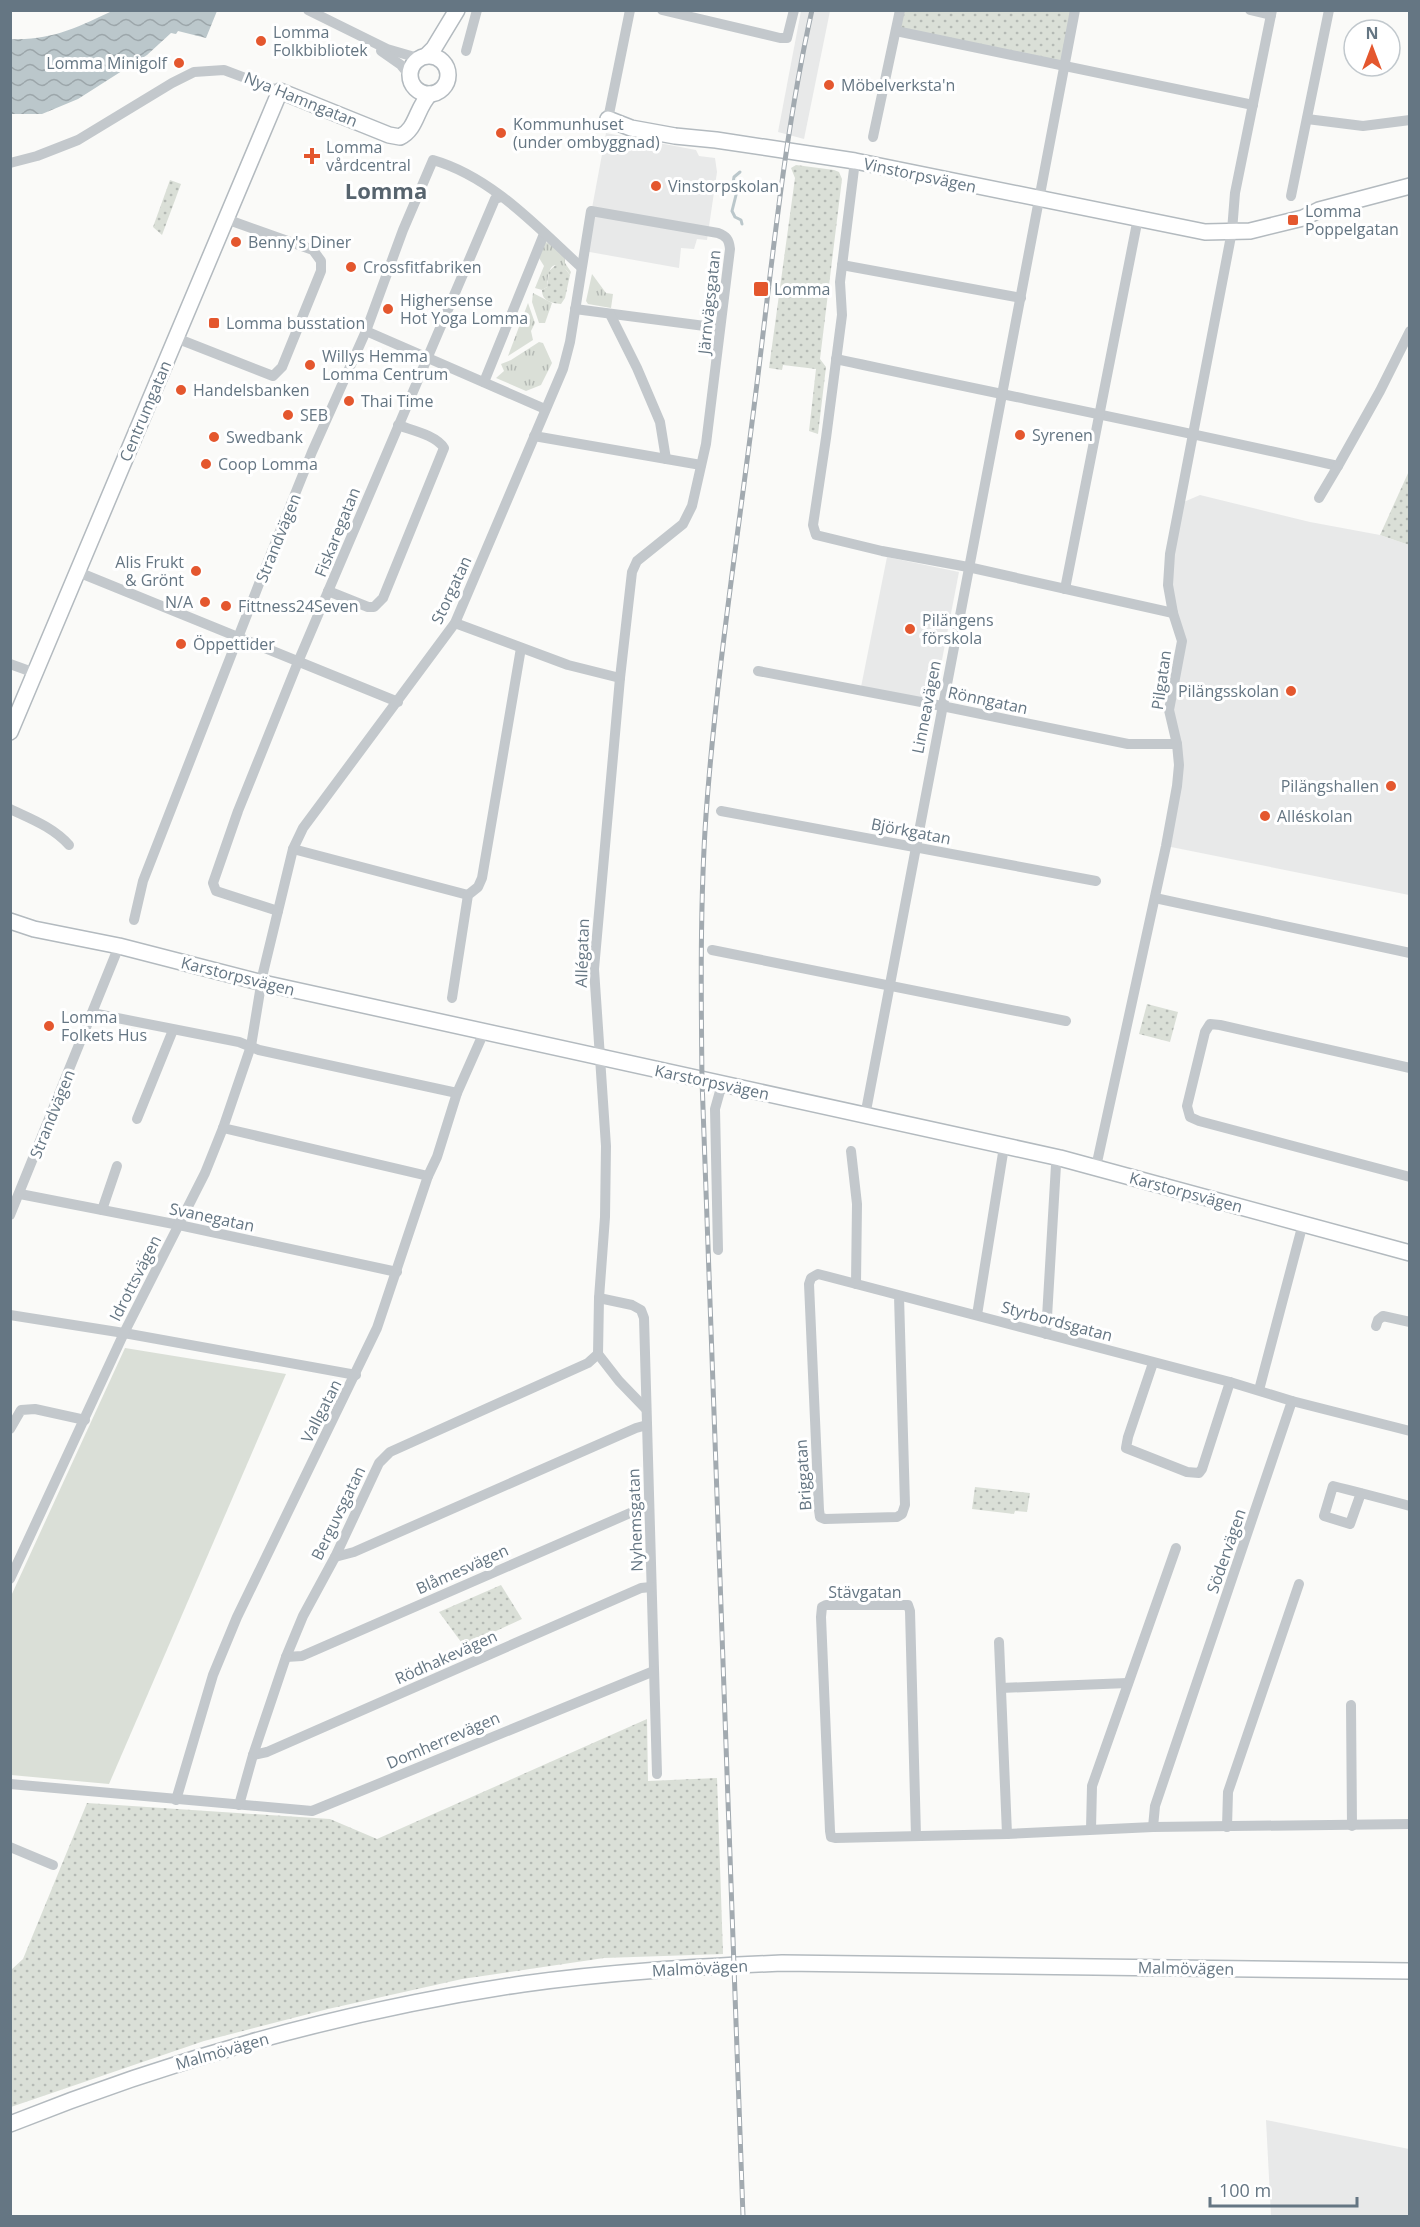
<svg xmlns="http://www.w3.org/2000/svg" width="1420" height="2227" viewBox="0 0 1420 2227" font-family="'Open Sans',sans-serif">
	<defs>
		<pattern id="grass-tufts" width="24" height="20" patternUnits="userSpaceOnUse" patternTransform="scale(1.5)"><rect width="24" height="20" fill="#dadfd7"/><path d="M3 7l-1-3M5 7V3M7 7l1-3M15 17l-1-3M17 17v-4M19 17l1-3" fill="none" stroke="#b4b9b4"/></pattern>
		<pattern id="park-dots" width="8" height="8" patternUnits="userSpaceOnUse" patternTransform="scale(1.5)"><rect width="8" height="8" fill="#dadfd7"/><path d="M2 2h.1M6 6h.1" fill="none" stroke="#b4b9b4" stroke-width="1.8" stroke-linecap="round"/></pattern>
		<pattern id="water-waves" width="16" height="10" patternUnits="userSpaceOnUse" patternTransform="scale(1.5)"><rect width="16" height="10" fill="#bbc7cb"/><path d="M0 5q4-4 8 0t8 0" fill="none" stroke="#9ca6aa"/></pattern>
	</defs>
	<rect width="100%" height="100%" fill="#fafaf8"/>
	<!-- built -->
	<g fill="#e8e9e9">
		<path d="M801 11H830L804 139 778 132Z"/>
		<path d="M606 133 696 150 699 156 715 158 717 172 707 240 697 239 694 249 681 248 679 268 584 251Z"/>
		<path d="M1200 495 1310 522 1380 535 1409 545V895L1166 846 1177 786 1169 710 1182 641 1168 585 1179 504Z"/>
		<path d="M887 557 959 572 935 696 928 700 861 687Z"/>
		<path d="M1266 2120 1409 2149V2216H1271Z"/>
	</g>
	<!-- grass -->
	<g fill="url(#grass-tufts)">
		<path d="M545 242 549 243 565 257V263L571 272 570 275C565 266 552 259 549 273 547 277 548 282 547 287L542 290 535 288 544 266 539 258Z"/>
		<path d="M592 274 606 293 613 294 611 308 588 304 586 301Z"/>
		<path d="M533 293 552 303 545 323H539L532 302Z"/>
		<path d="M528 303 535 323 531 331 533 340 508 356Z"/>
		<path d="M539 342 543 343 552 363 541 385 526 391 496 378 504 371 501 364 511 360Z"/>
	</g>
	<!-- park -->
	<g fill="url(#park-dots)">
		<path d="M904 11H1072L1063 63 900 28Z"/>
		<path d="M796 165 834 170 839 172 842 179 820 359 826 367 818 434 809 431 816 369 783 365 782 370 769 368 795 178 791 168Z"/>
		<path d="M170 180 181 184 162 235 153 227Z"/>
		<path d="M557 264 563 266 570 275 565 298 561 304C551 303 542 301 542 290L547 287 549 271Z"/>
		<path d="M1409 471V545L1380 535Z"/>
		<path d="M1147 1004 1178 1012 1170 1042 1139 1034Z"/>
		<path d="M975 1487 1030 1493 1027 1512 1015 1511 1014 1514 972 1509Z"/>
		<path d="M501 1585 522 1619 464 1646 439 1612Z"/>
		<path d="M647 1719 648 1781 717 1778 723 1954 604 1958 462 1979 328 2009 204 2041 11 2107V1970L23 1959 87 1803 330 1819 377 1839Z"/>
	</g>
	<!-- pitch -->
	<path fill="#dadfd7" d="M125 1348 286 1374 109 1784 11 1775V1596Z"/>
	<!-- water -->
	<path fill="url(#water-waves)" d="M114 10 217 11 206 38 178 31 176 34 171 33 147 55 78 99 42 114H11V39C50 41 79 27 114 10Z"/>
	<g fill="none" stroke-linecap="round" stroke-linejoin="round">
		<!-- stream -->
		<path stroke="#bbc7cb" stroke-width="3" d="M740 172 734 177 733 183 737 191 732 211 735 217 741 220 742 224"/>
		<!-- secondary casing -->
		<g stroke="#b3babf" stroke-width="18">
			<g id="secondary">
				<circle cx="429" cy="75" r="19"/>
				<path d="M426 56 434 48 457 10"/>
				<path d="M608 119 631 128 675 136 716 140 855 161 1205 232 1250 231 1303 218 1319 210 1410 186"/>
				<path d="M10 732 280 91 389 135 400 137C417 129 416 108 430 94"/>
				<path d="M10 921 34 929 119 946 263 983 1060 1158 1410 1253"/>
				<path d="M10 2124C175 2058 347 2010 523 1984 609 1972 695 1967 782 1963L1410 1971"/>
			</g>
		</g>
		<!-- street -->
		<g stroke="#c3c8cc" stroke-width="10">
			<path d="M308 10 387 49 418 58"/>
			<path d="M662 10 780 38H787L794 10"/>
			<path d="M1250 10 1271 15"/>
			<path d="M896 31 1253 105"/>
			<path d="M381 51 401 65 410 76"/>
			<path d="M466 51 477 10"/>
			<path d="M608 119 630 10"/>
			<path d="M1307 119 1363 126 1410 120"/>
			<path d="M873 137 900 10"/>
			<path d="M855 161 840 282 842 315 826 438 813 525 816 535 882 551 968 567 1173 613"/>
			<path d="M10 163 37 156 78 140 172 83 194 72 224 70 280 91"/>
			<path d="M1291 196 1329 10"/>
			<path d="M842 265 1021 298"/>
			<path d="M575 309 720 328"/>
			<path d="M610 314 637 368 660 422 666 459"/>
			<path d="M366 331 545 409"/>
			<path d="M176 338 273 376 282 367 321 271V261L313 250 226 219"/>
			<path d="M836 359C1003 395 1171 428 1338 466L1380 391 1410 331"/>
			<path d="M484 382 544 234"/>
			<path d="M534 436 701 465"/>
			<path d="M1319 498 1338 466"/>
			<path d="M78 572 398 702"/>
			<path d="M1065 589 1138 218"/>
			<path d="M328 591 368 607H374L383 598 444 448C436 435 411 430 398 425"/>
			<path d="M455 623 568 665 620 678"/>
			<path d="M10 664 35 673"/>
			<path d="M758 671 942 706 1128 744H1177"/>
			<path d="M10 809C31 819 53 827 69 845"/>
			<path d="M721 811 1096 881"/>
			<path d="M293 849 468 895"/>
			<path d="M1155 898 1410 953"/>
			<path d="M278 911 216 891 213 883 238 811 298 662 495 199 501 197"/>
			<path d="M134 920 143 881 266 566 312 452 366 331 403 230 433 160C492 177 537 227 581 267"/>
			<path d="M712 950 1066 1021"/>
			<path d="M452 998 468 895 478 887 482 878 521 648"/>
			<path d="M92 1013 239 1042 259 1050 457 1093"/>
			<path d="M1410 1068 1220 1025 1210 1024 1205 1032 1187 1106 1190 1117 1199 1121 1410 1177"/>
			<path d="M865 1116 1075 10"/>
			<path d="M137 1119 173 1030"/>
			<path d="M223 1128 428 1176"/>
			<path d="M851 1151 857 1204 856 1284"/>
			<path d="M1096 1167 1166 846 1177 786 1179 765 1177 744 1169 710 1182 641 1173 613 1168 585 1170 554 1232 231 1235 193 1272 10"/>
			<path d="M20 1194 179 1225 397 1272"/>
			<path d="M102 1210 117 1166"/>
			<path d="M10 1215 119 946"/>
			<path d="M718 1250 715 1109 722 1084"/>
			<path d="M899 1296 905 1505 902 1514 897 1517 825 1519 820 1517 819 1510 809 1284 811 1278 818 1274 1230 1382 1292 1401"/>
			<path d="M599 1298 632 1305 641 1310 644 1318 657 1774"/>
			<path d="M10 1315 124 1333 356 1375"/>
			<path d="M977 1315 1003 1153"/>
			<path d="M1376 1326 1378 1320 1383 1316 1410 1322"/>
			<path d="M1046 1334 1056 1165"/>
			<path d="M1153 1363 1128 1437 1126 1448 1187 1472 1199 1473 1202 1469 1230 1382"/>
			<path d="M1259 1390 1301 1231"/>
			<path d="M10 1429 21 1410 35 1409 85 1420"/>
			<path d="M1361 1493 1350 1524 1324 1516 1333 1486C1358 1492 1384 1499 1410 1506"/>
			<path d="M335 1557 354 1552 636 1428 647 1425"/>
			<path d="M10 1579 124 1333 205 1173 223 1128 251 1046 263 973 293 849 303 828 455 623 563 369 570 342 591 211 718 233C726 236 729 239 730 249L706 444 692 506 683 524 637 561 632 572 620 678 594 969 606 1146 605 1217 599 1298 598 1354 619 1381 646 1409"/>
			<path d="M999 1642 1007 1834"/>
			<path d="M286 1657 302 1656 637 1510 649 1507"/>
			<path d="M1001 1688 1128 1683"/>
			<path d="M1351 1705 1352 1826"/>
			<path d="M253 1755 267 1752 641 1588 651 1587"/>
			<path d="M10 1784 312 1811 654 1671"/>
			<path d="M176 1800 213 1675 237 1617 377 1328 428 1176 437 1157 457 1093 484 1032"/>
			<path d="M239 1805 253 1755 286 1657 303 1616 335 1557 379 1463 390 1452 588 1363 598 1354"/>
			<path d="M1153 1827 1155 1806 1292 1401 1410 1431"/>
			<path d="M1227 1827 1228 1792 1299 1584"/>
			<path d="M1091 1829 1092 1786 1176 1548"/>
			<path d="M916 1836 910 1611 908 1605H826L822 1607 821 1617 830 1831 831 1837 835 1838 1007 1834 1153 1827 1410 1824"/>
			<path d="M10 1847 53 1865"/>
		</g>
		<!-- secondary -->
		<use href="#secondary" stroke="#fff" stroke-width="15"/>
		<!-- rail casing -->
		<g stroke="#a2aab0" stroke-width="5">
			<path id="rail" d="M743 2216 702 1080C701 991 700 903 706 815 716 678 737 542 754 407 771 275 783 140 812 10"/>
		</g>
		<!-- rail -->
		<use href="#rail" stroke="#fff" stroke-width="3" stroke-dasharray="9" stroke-linecap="butt"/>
	</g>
	<!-- markers -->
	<g fill="#e4572e" stroke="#fff" stroke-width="2">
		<circle cx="261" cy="41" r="6"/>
		<circle cx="179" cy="63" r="6"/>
		<circle cx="829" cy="85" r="6"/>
		<circle cx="501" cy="133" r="6"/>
		<path d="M309 147h6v6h6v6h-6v6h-6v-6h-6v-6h6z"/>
		<circle cx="656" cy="186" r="6"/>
		<rect x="1287" y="214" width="12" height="12" rx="3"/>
		<circle cx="236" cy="242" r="6"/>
		<circle cx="351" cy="267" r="6"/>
		<rect x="753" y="281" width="16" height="16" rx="3"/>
		<circle cx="388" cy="309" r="6"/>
		<rect x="208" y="317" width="12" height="12" rx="3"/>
		<circle cx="310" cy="365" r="6"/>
		<circle cx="181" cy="390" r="6"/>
		<circle cx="349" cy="401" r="6"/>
		<circle cx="288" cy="415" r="6"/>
		<circle cx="1020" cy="435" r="6"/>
		<circle cx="214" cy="437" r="6"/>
		<circle cx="206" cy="464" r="6"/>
		<circle cx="196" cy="571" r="6"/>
		<circle cx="205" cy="602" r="6"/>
		<circle cx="226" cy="606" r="6"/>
		<circle cx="910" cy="629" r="6"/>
		<circle cx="181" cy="644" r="6"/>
		<circle cx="1291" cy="691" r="6"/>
		<circle cx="1391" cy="786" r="6"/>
		<circle cx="1265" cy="816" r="6"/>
		<circle cx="49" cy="1026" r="6"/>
	</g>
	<g text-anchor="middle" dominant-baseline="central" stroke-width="6" stroke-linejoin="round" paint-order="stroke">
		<!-- poi labels -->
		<g font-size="16" fill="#657683" stroke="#fff" text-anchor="start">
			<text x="273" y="32">Lomma<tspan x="273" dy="18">Folkbibliotek</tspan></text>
			<text x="167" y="63" text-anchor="end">Lomma Minigolf</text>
			<text x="841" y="85">Möbelverksta'n</text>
			<text x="513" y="124">Kommunhuset<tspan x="513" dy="18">(under ombyggnad)</tspan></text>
			<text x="326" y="147">Lomma<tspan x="326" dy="18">vårdcentral</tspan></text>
			<text x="668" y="186">Vinstorpskolan</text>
			<text x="1305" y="211">Lomma<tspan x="1305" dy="18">Poppelgatan</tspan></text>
			<text x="248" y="242">Benny's Diner</text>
			<text x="363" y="267">Crossfitfabriken</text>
			<text x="774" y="289">Lomma</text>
			<text x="400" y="300">Highersense<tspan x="400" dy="18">Hot Yoga Lomma</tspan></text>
			<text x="226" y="323">Lomma busstation</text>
			<text x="322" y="356">Willys Hemma<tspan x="322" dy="18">Lomma Centrum</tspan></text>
			<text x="193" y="390">Handelsbanken</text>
			<text x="361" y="401">Thai Time</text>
			<text x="300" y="415">SEB</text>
			<text x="1032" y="435">Syrenen</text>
			<text x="226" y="437">Swedbank</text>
			<text x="218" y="464">Coop Lomma</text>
			<text x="184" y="562" text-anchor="end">Alis Frukt<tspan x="184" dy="18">&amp; Grönt</tspan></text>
			<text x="193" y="602" text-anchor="end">N/A</text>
			<text x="238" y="606">Fittness24Seven</text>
			<text x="922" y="620">Pilängens<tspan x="922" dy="18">förskola</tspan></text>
			<text x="193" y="644">Öppettider</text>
			<text x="1279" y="691" text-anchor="end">Pilängsskolan</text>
			<text x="1379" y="786" text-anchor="end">Pilängshallen</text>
			<text x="1277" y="816">Alléskolan</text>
			<text x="61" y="1017">Lomma<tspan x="61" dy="18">Folkets Hus</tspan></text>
		</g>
		<!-- street labels -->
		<g font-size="16" fill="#657683" stroke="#fff">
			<text transform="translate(301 99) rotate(22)">Nya Hamngatan</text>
			<text transform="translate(920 175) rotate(12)">Vinstorpsvägen</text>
			<text transform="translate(709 302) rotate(-84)">Järnvägsgatan</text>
			<text transform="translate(145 411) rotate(-67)">Centrumgatan</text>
			<text transform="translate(337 532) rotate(-68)">Fiskaregatan</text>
			<text transform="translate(278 538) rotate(-68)">Strandvägen</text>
			<text transform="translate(451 590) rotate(-65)">Storgatan</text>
			<text transform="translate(1161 680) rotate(-82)">Pilgatan</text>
			<text transform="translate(988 700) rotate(12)">Rönngatan</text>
			<text transform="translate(926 707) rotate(-79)">Linneavägen</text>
			<text transform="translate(911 831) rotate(11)">Björkgatan</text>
			<text transform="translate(582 953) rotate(-88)">Allégatan</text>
			<text transform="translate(238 976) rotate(14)">Karstorpsvägen</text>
			<text transform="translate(712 1082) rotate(12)">Karstorpsvägen</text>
			<text transform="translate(52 1114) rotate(-68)">Strandvägen</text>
			<text transform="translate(1186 1192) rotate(15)">Karstorpsvägen</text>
			<text transform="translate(212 1217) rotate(12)">Svanegatan</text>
			<text transform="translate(135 1278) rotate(-63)">Idrottsvägen</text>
			<text transform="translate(1057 1321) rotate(15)">Styrbordsgatan</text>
			<text transform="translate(321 1411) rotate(-63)">Vallgatan</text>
			<text transform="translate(803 1475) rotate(-94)">Briggatan</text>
			<text transform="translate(338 1513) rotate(-64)">Berguvsgatan</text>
			<text transform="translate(635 1520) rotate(-92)">Nyhemsgatan</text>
			<text transform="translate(1226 1551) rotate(-71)">Södervägen</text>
			<text transform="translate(462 1569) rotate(-24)">Blåmesvägen</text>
			<text x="865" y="1592">Stävgatan</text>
			<text transform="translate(446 1657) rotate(-24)">Rödhakevägen</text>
			<text transform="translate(443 1740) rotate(-23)">Domherrevägen</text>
			<text transform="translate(700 1968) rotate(-3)">Malmövägen</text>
			<text transform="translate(1186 1968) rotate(1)">Malmövägen</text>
			<text transform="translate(222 2051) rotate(-16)">Malmövägen</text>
		</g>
		<!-- district labels -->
		<g font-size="22" font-weight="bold" fill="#57646e" stroke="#fff">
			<text x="386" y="190">Lomma</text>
		</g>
	</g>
	<!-- border -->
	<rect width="1420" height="2227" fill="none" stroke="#657683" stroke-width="24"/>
	<!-- north arrow -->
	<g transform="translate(1372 48)"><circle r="28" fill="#ffffff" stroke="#c1c8cd" stroke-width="1.5"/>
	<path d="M0-4.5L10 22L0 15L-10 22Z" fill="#e4572e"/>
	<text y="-9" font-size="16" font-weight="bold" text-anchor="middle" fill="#657683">N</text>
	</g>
	<!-- scale -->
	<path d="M1210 2197v9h147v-9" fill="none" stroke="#657683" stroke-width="3"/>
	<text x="1219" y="2197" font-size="18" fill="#657683" stroke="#ffffff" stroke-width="4.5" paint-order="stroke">100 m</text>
</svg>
